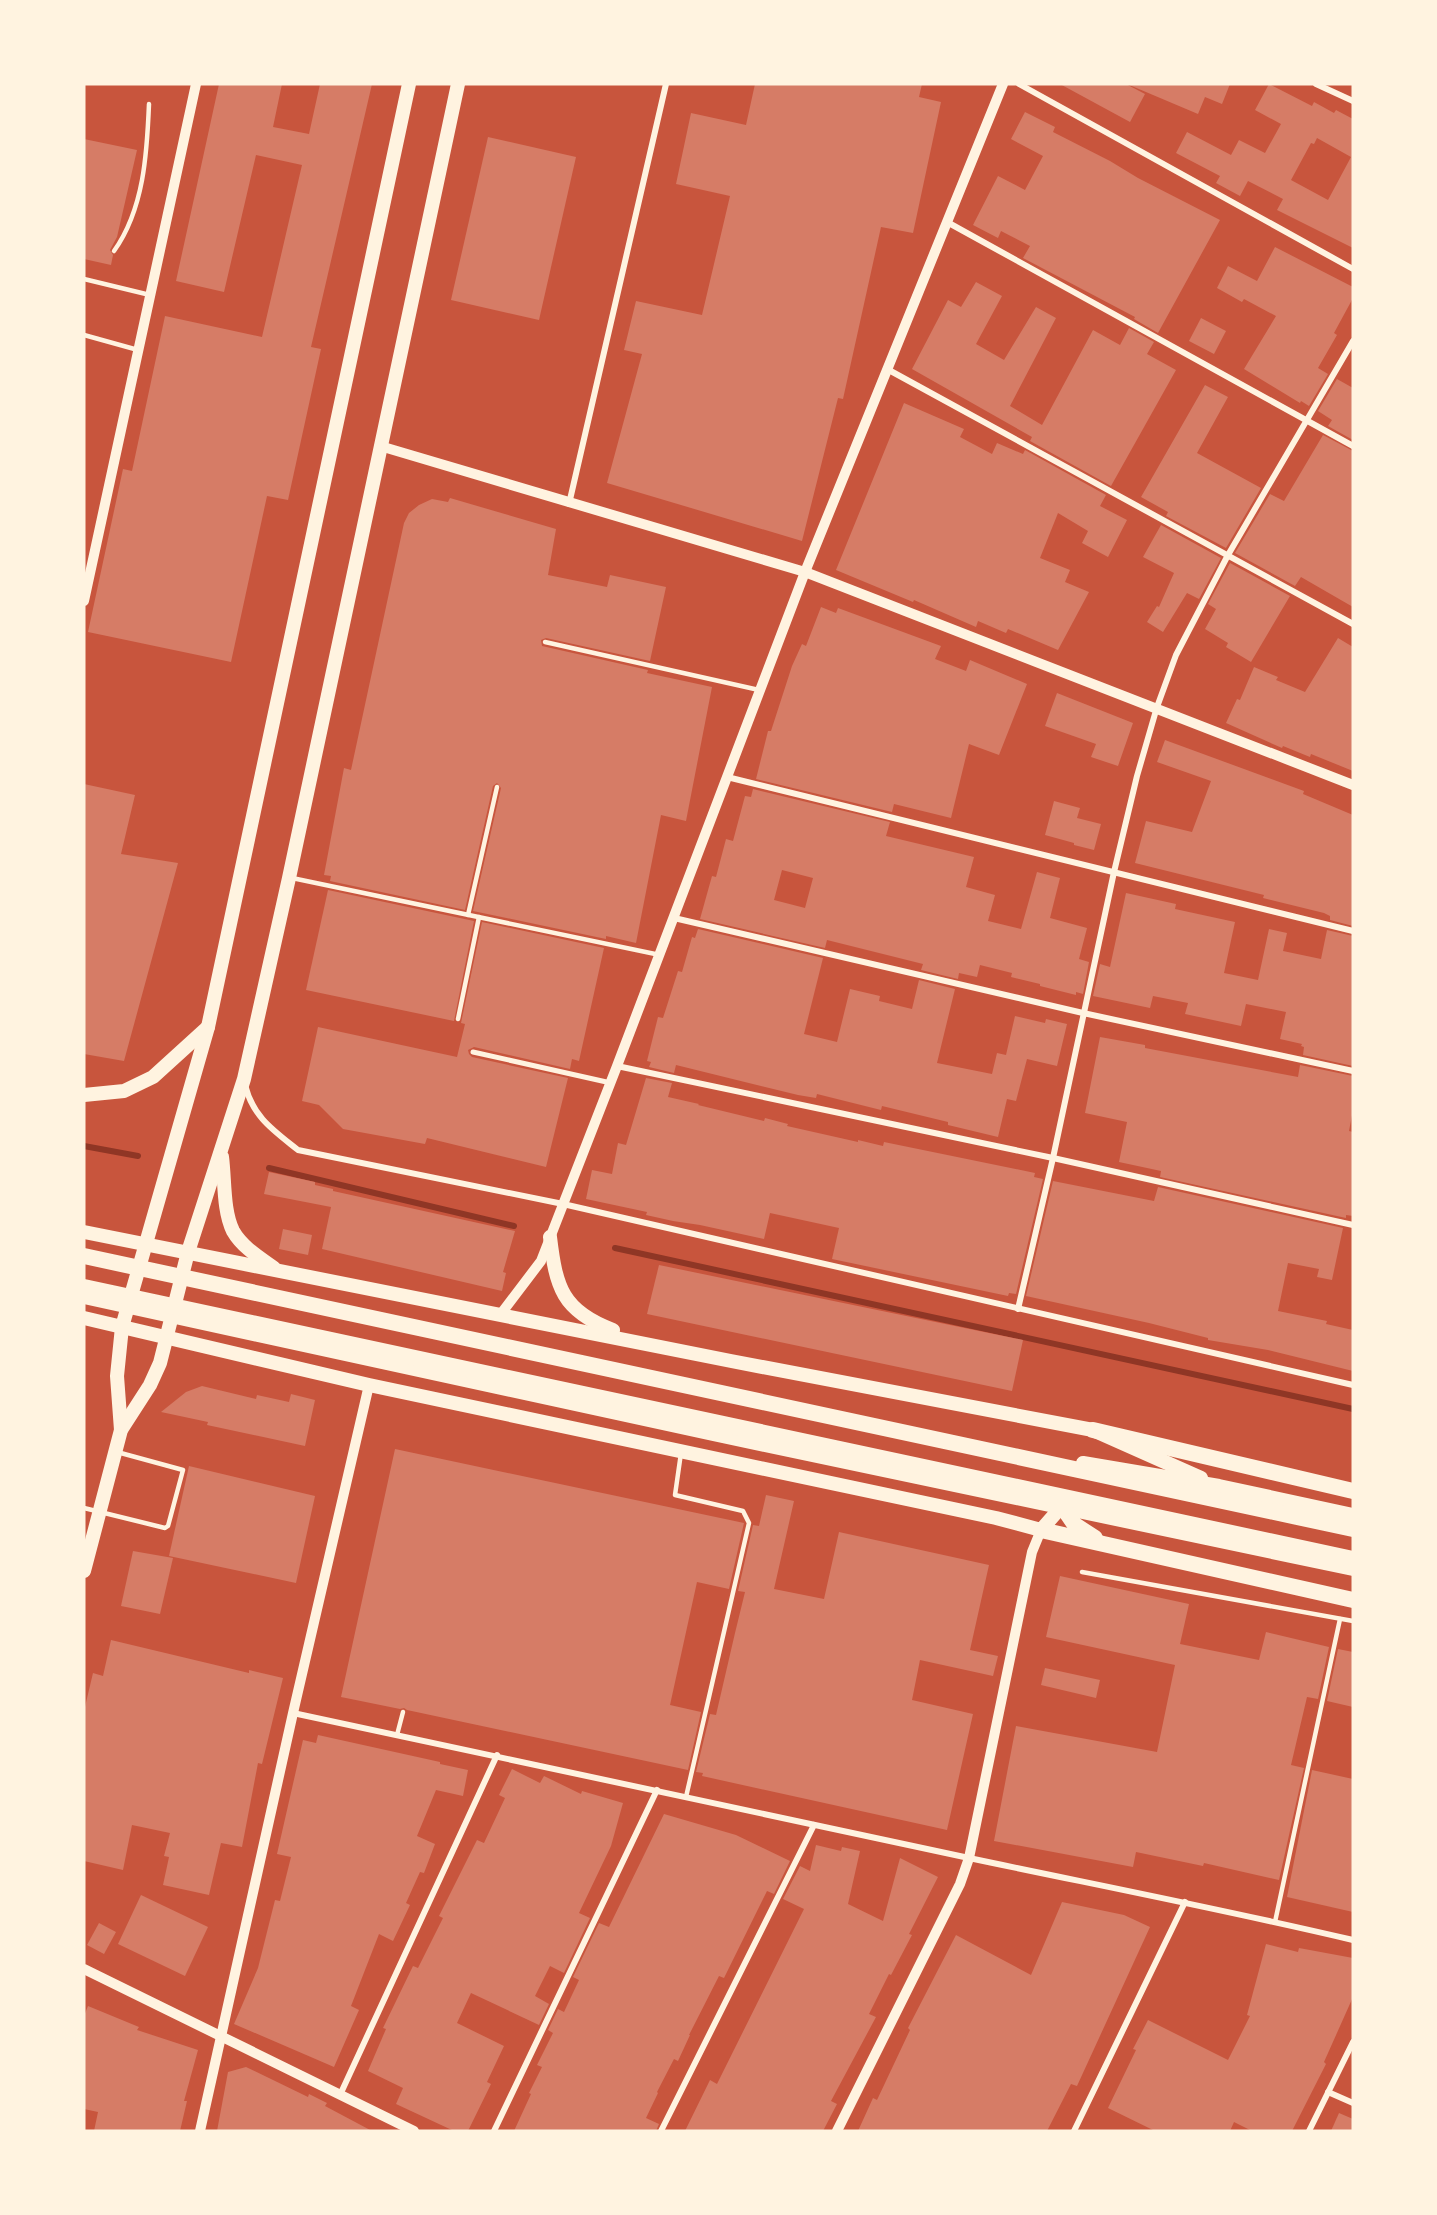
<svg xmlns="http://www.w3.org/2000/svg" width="1437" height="2215" viewBox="0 0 1437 2215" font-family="'DM Sans',sans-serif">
	<rect width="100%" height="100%" fill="#c8553d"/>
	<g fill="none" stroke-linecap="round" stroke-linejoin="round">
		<!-- stream -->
		<g stroke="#8f3625" stroke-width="6">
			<path d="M84 1146 138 1156"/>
			<path d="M269 1168 514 1226"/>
			<path d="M615 1248 1353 1409"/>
		</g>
	</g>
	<!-- building -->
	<g fill="#d67c66" fill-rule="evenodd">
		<path d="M219 84H282L273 127 309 134 320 84H372L311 347 321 349 288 500 267 496 231 662 88 632 123 469 132 471 165 316 262 337 302 165 256 155 224 292 176 281Z"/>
		<path d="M755 84H922L919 97 941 102 913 233 881 227 843 399 838 398 802 541 607 483 642 354 624 350 636 301 702 315 730 196 676 184 691 113 746 125Z"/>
		<path d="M1060 84H1126L1145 94 1130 122Z"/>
		<path d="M1127 84H1230L1222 104 1205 97 1198 114Z"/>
		<path d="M1269 84 1312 106 1314 102 1334 113 1336 110 1353 119V248L1277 210 1283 199 1248 181 1240 196 1216 183 1220 176 1176 153 1187 132 1231 155 1239 140 1265 153 1281 124 1255 110ZM1317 138 1351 157 1328 200 1291 180 1311 143 1314 144Z"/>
		<path d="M1025 112 1055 127 1053 132 1110 161 1138 178 1220 220 1158 333 1134 319 1135 317 1023 258 1030 246 1001 231 998 238 973 225 998 176 1025 190 1043 156 1011 139Z"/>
		<path d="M488 137 576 157 539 320 451 300Z"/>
		<path d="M84 139 137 150 117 237 110 250 113 255 111 265 84 259Z"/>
		<path d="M1275 247 1353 287V298L1334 333 1337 335 1318 368 1328 374 1309 406 1301 401 1300 403 1244 369 1276 316 1244 299 1242 302 1217 288 1228 266 1257 281Z"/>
		<path d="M976 282 1002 296 976 344 1004 360 1036 307 1056 318 1010 406 1042 425 1093 330 1120 345 1129 328 1154 342 1147 354 1176 370 1111 486 1030 441 1032 437 912 369 948 300 961 307Z"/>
		<path d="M1201 318 1226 331 1214 354 1189 341Z"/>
		<path d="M1337 379 1353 388V440L1328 426 1332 420 1318 411Z"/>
		<path d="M1205 385 1228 397 1197 453 1261 488 1226 548 1166 516 1168 512 1141 497Z"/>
		<path d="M904 403 964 429 960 437 992 454 997 443 1023 454 1025 450 1106 495 1100 506 1127 520 1108 557 1082 543 1088 531 1058 513 1040 558 1070 570 1065 582 1089 592 1058 650 1008 629 1006 633 978 621 976 627 914 600 913 602 836 570Z"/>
		<path d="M1323 435 1353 451V607L1301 577 1295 586 1235 553 1270 494 1284 501Z"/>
		<path d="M450 498 556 529 548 575 607 587 610 575 666 587 650 661 546 638 541 640 542 646 648 670 647 673 712 687 686 821 661 815 636 943 606 936V939L473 911 501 788 497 783 493 786 465 910 330 881 331 876 324 875 344 768 351 770 404 523 409 513 419 505 432 499 448 502Z"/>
		<path d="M1161 525 1221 558 1199 599 1187 593 1163 632 1147 622 1157 606 1159 607 1174 573 1143 557Z"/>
		<path d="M1230 563 1290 596 1251 662 1226 647 1228 643 1205 629 1216 609 1208 604Z"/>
		<path d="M821 607 836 613 838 608 941 646 935 659 966 671 970 660 1027 684 999 755 969 744 951 818 894 804 892 812 756 779 768 731H771L792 666 802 644 806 646Z"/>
		<path d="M1338 638 1353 647V771L1311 754 1310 757 1283 746 1282 748 1226 723 1237 699 1240 700 1254 667 1278 677 1276 680 1305 692Z"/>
		<path d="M1057 693 1133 723 1118 766 1091 757 1096 744 1045 726Z"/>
		<path d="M1165 740 1304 791 1303 794 1353 815V926L1330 920V916L1324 913 1263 898 1264 895 1135 863 1146 821 1192 832 1211 781 1157 762Z"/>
		<path d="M84 784 135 795 121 854 178 863 124 1061 84 1054Z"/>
		<path d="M753 789 890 822 886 836 974 857 966 887 995 895 988 921 1021 929 1037 872 1060 878 1050 918 1087 928 1079 959 1089 962 1083 994 1076 992V995L1040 986V984L1011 977 1012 973 980 965 977 977 959 973 958 979 921 970 923 964 827 940 825 948 700 919 712 876 716 877 726 839 733 841 745 796 751 797ZM782 870 813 878 805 908 774 900Z"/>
		<path d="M1054 801 1080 808 1077 818 1101 824 1094 850 1074 845V843L1045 835Z"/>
		<path d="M328 890 474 921 454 1021 306 990Z"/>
		<path d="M1126 893 1176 904 1175 909 1235 922 1224 973 1258 980 1269 929 1287 933 1283 951 1321 959 1327 930 1353 936V1066L1303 1055 1304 1047 1301 1046 1302 1044 1280 1039 1286 1012 1246 1004 1241 1026 1185 1014 1188 1003 1153 996 1150 1008 1093 996 1100 964 1110 967Z"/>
		<path d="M482 922 604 948 579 1061 572 1059 570 1069 474 1047 468 1050 469 1054 472 1057 568 1078 546 1167 427 1138 425 1144 343 1129 319 1105 302 1101 318 1027 457 1057 465 1024 461 1023Z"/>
		<path d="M698 929 823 958 804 1034 837 1042 850 989 880 996 879 1001 912 1009 919 980 955 989 937 1063 992 1074 997 1053 1006 1055 1015 1016 1045 1023 1046 1019 1067 1024 1057 1066 1027 1059 1016 1101 1007 1099 998 1137 948 1125V1122L882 1106 881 1110 817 1094 816 1098 798 1095 676 1065 674 1073 649 1067 651 1062 647 1061 658 1017 663 1018 678 971 682 972 692 937 695 938Z"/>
		<path d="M1100 1037 1145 1045V1048L1298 1077 1300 1065 1353 1076V1110L1349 1131 1353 1132V1216L1346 1215V1218L1160 1177 1161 1171 1119 1162 1127 1122 1085 1113Z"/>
		<path d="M646 1078 672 1083 668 1097 699 1104 698 1105 764 1121 765 1118 788 1124 787 1126 858 1142V1140L883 1146 884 1142 1035 1173 1034 1177 1043 1179 1016 1294 1009 1293 1008 1296 832 1259 839 1228 770 1213 764 1239 700 1225 673 1221 646 1215 647 1212 586 1199 592 1170 612 1174 618 1143 626 1145Z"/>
		<path d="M269 1172 315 1182V1185L333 1189V1191L515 1231 503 1272 506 1273 502 1291 322 1249 331 1207 264 1194Z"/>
		<path d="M1053 1181 1154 1201 1158 1187 1343 1228 1332 1280 1317 1277 1319 1269 1288 1263 1278 1311 1327 1321 1326 1324 1353 1330V1371L1268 1350 1208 1340V1338L1149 1323 1026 1296Z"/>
		<path d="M283 1229 312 1235 308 1255 279 1249Z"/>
		<path d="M659 1265 1023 1340 1012 1391 647 1314Z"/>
		<path d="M202 1386 256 1399 257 1395 289 1402 291 1394 315 1400 305 1446 207 1425 208 1422 161 1412 186 1392Z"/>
		<path d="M395 1449 744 1523 729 1589 697 1582 670 1705 701 1712 688 1770 407 1710 404 1708 400 1709 341 1697Z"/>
		<path d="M189 1466 315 1496 296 1583 169 1556Z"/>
		<path d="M766 1495 794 1501 774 1589 824 1599 839 1532 989 1565 970 1650 998 1656 993 1676 920 1660 912 1700 973 1714 947 1830 702 1776 703 1773 696 1772 710 1714 716 1715 735 1633 745 1592 738 1591 753 1525 759 1526Z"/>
		<path d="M133 1551 173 1558 160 1614 121 1606Z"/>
		<path d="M1060 1576 1189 1604 1180 1644 1259 1660 1266 1632 1329 1647 1318 1699 1307 1697 1291 1765 1304 1768 1279 1880 1204 1863 1203 1866 1136 1852 1133 1867 994 1841 1016 1726 1157 1752 1175 1665 1046 1637Z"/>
		<path d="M111 1640 249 1673V1670L283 1678 262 1764 258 1763 242 1847 221 1843 209 1895 163 1885 169 1857 164 1856 170 1833 132 1825 123 1870 84 1861V1711L93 1673 103 1676Z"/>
		<path d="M1338 1649 1353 1652V1707L1327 1701Z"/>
		<path d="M1045 1668 1100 1680 1096 1698 1041 1685Z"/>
		<path d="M318 1735 440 1762V1764L468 1770 463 1796 436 1790 417 1836 435 1844 424 1873 420 1872 406 1903 410 1905 393 1941 379 1934 351 2006 359 2010 334 2067 234 2024 258 1968 275 1900 280 1901 291 1857 277 1854 303 1740 316 1743Z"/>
		<path d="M512 1769 540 1783 544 1776 581 1794 582 1791 623 1803 611 1846 579 1913 590 1918 564 1973 550 1966 535 1996 549 2004 539 2025 471 1993 457 2023 504 2046 487 2082 491 2084 468 2131H454L396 2104 403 2088 368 2071 386 2029 383 2028 413 1966 418 1968 443 1918 439 1916 477 1840 484 1843 505 1798 499 1795Z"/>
		<path d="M1312 1770 1353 1779V1912L1287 1897Z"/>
		<path d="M664 1814 736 1835 790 1861 774 1894 767 1891 724 1978 719 1976 689 2035H690L678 2061 674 2059 657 2092 658 2093 646 2118 659 2124 656 2131H514L531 2094 529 2093 542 2067 537 2065 553 2033 548 2030 558 2009 564 2012 579 1980 573 1977 599 1923 609 1927Z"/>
		<path d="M816 1845 841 1851 842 1847 860 1851 848 1904 883 1921 900 1858 938 1877 909 1934 912 1935 891 1975 889 1974 869 2014 876 2017 831 2101 837 2104 823 2131H685L710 2080 717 2084 804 1909 783 1899 800 1866 810 1871Z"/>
		<path d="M141 1895 208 1927 185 1976 118 1944Z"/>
		<path d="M1062 1902 1124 1915 1150 1927 1077 2086 1071 2084 1047 2131H858L873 2098 877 2100 910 2030 908 2028 956 1935 1031 1975Z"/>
		<path d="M99 1923 116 1932 104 1954 87 1945Z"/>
		<path d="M1266 1944 1298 1952 1299 1948 1353 1958V1997L1324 2062 1326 2064 1292 2131H1252L1234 2122 1230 2131H1155L1108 2108 1136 2050 1133 2049 1148 2020 1228 2060 1250 2016 1247 2015Z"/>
		<path d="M88 2006 139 2027 137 2030 198 2050 184 2101H187L180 2131H94L98 2112 84 2109V2016Z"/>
		<path d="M246 2067 308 2097 309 2094 327 2103 325 2106 372 2131H217L228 2072Z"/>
		<path d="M1339 2113 1353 2119V2131H1331Z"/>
	</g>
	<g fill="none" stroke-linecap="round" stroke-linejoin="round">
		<!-- service -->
		<g stroke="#fff3e0" stroke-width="4.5">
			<path d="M114 251C144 209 147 153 149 104"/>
			<path d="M84 279 150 295"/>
			<path d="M84 335 138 350"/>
			<path d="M545 642 759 690"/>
			<path d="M292 878 660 955"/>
			<path d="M468 915 497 787"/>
			<path d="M458 1019 479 917"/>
			<path d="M681 1453 675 1495 743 1511 749 1523 686 1797"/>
			<path d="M84 1508 165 1528 168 1526 183 1470 117 1452"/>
			<path d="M1082 1572 1353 1621"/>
			<path d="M397 1735 403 1712"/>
			<path d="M1275 1922 1340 1619"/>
		</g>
		<!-- pedestrian -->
		<path stroke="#fff3e0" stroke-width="5" d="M473 1052 611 1083"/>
		<!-- minor -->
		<g stroke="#fff3e0" stroke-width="6">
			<path d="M1019 84 1353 269"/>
			<path d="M1316 84 1353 101"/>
			<path d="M947 222 1353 446"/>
			<path d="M887 369 1353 624"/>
			<path d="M569 504 666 84"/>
			<path d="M727 777 1353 931"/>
			<path d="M674 918 1083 1013 1353 1071"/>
			<path d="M617 1066 1053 1158 1353 1225"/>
			<path d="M245 1085C253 1117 273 1130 298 1150L563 1204 1353 1385"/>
			<path d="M1018 1309 1053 1158 1114 872 1137 776 1157 707 1176 655 1228 555 1353 341"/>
			<path d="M293 1713C519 1760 744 1811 969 1858 1097 1885 1226 1910 1353 1940"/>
			<path d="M1328 2092 1353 2103"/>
			<path d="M340 2095 497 1755"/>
			<path d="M494 2131 657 1790"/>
			<path d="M661 2131 814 1825"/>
			<path d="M1074 2131 1185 1902"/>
			<path d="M1309 2131 1353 2042"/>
		</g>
		<!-- tertiary -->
		<g stroke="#fff3e0" stroke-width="10">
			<path d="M380 446 805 572 1353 785"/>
			<path d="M84 601 196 84"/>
			<path d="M500 1315 541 1261 617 1066 805 572 1003 84"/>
			<path d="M84 1969 414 2131"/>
			<path d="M200 2131 293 1713 369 1385"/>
			<path d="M837 2131 960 1884 969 1858 1032 1552 1041 1530"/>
		</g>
		<!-- primary -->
		<g stroke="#fff3e0" stroke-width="14">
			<path d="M84 1095 124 1091 153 1077 208 1027"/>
			<path d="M222 1157C225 1180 223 1211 233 1231 242 1247 260 1258 274 1268"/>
			<path d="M84 1232 731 1361 1093 1430 1201 1478"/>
			<path d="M550 1237C556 1287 562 1311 613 1330"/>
			<path d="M84 1297 713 1434 1353 1569"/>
			<path d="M84 1318 369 1385 996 1518 1041 1530 1062 1506"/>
			<path d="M121 1430 117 1376 122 1327 208 1027 409 84"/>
			<path d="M1083 1463 1219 1486 1353 1515"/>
			<path d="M84 1571 121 1430 150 1385 160 1363 188 1252 244 1079 289 878 458 84"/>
		</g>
		<!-- motorway -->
		<g stroke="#fff3e0" stroke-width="16">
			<path d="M84 1256 1353 1529"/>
			<path d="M84 1287 1353 1559"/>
			<path d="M1093 1430 1353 1491"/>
			<path d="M1062 1506 1075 1525 1095 1538"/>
			<path d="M1041 1530 1353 1600"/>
		</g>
	</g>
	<!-- border -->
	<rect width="1437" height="2215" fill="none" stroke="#fff3e0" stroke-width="171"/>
</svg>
